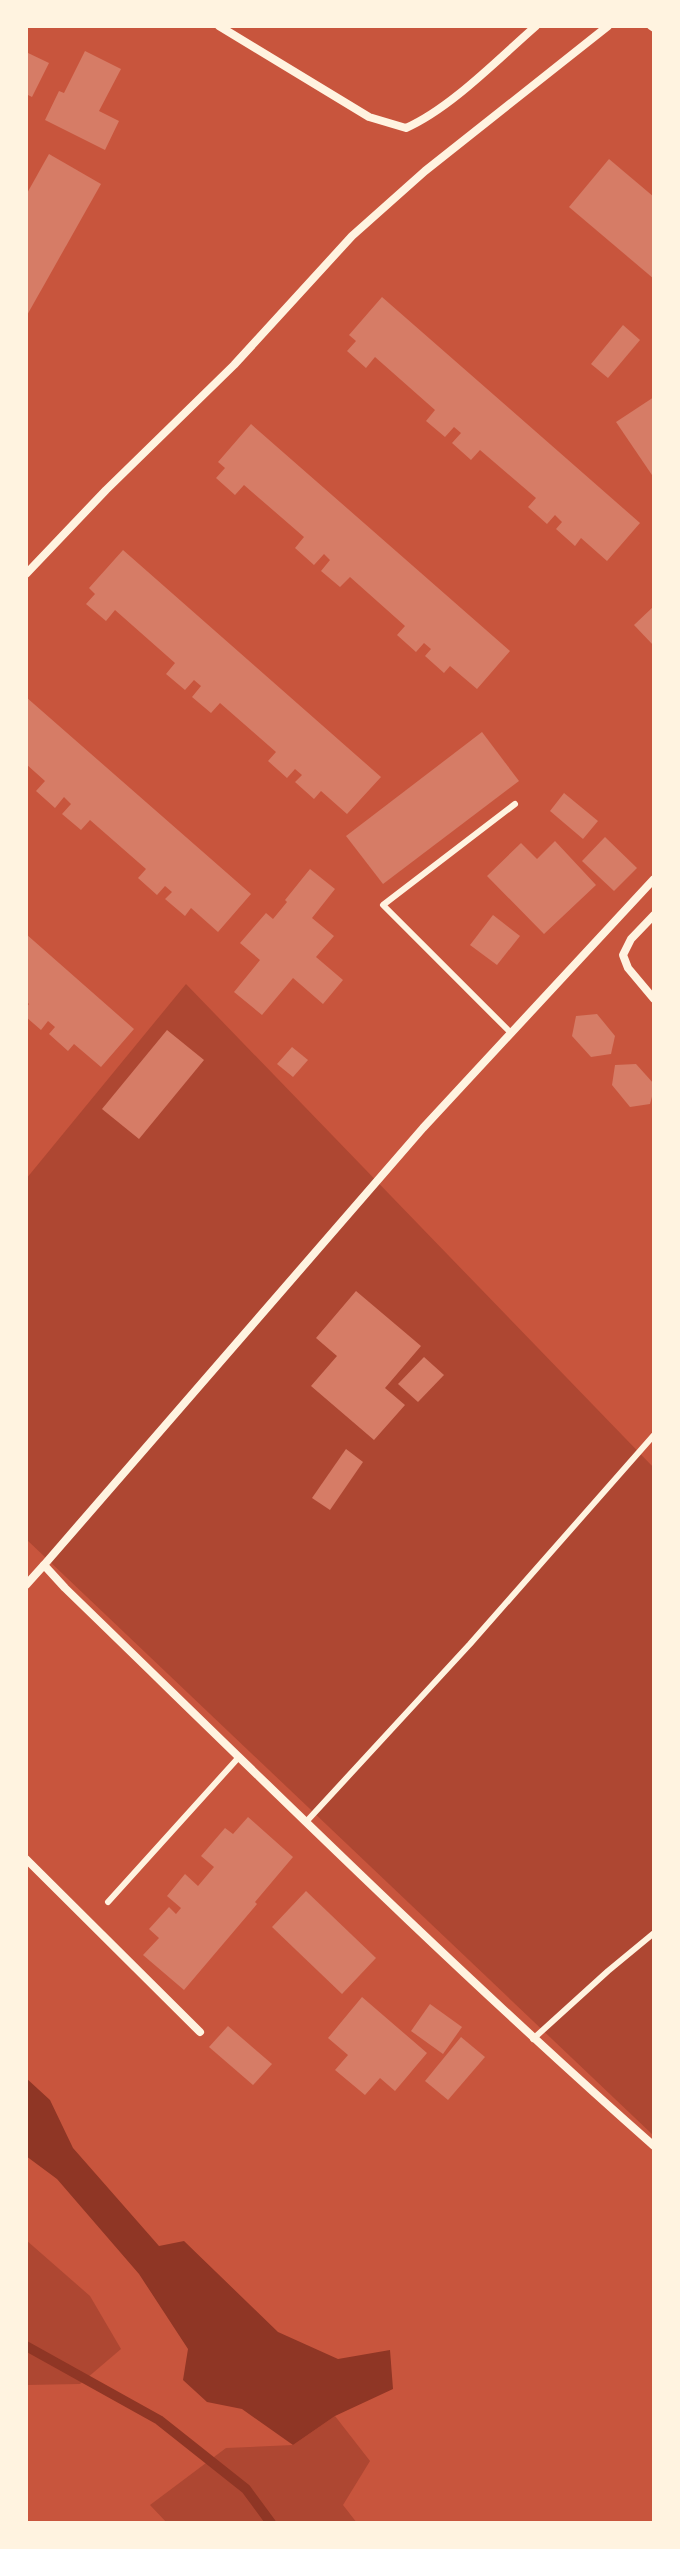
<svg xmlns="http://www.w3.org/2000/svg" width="680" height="2549" viewBox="0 0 680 2549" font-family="Raleway,sans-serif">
	<rect width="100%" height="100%" fill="#c8553d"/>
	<!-- green -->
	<g fill="#ae4732">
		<path d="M186 984 654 1468V2136L26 1539V1179Z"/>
		<path d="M26 2240 90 2296 121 2349 80 2384 26 2385Z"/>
		<path d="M335 2416 370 2461 343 2505 357 2523H167L150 2505 226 2448 293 2445Z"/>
	</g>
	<!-- water -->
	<path fill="#8f3625" d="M26 2078 50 2100 73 2148 159 2246 184 2241 278 2332 338 2359 390 2350 393 2389 335 2416 293 2445 242 2409 207 2402 183 2380 188 2349 139 2274 57 2179 26 2156Z"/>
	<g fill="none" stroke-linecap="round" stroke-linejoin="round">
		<!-- stream -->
		<path stroke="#8f3625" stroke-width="10" d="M26 2346 159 2420 246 2489 271 2523"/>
	</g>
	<!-- building -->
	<g fill="#d67c66">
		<path d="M85 51 121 69 99 111 119 121 105 150 45 120 59 91 64 93Z"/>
		<path d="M26 52 49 63 32 97 26 94Z"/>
		<path d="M49 154 101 184 26 317V195Z"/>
		<path d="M609 159 654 197V279L569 207Z"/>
		<path d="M382 297 640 523 607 561 581 538 575 546 556 529 562 522 555 515 547 524 528 507 536 498 480 450 471 460 452 443 461 433 454 427 445 437 426 421 435 410 375 357 366 368 347 351 356 341 349 335Z"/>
		<path d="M623 325 640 340 608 378 591 364Z"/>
		<path d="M654 397V478L616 422Z"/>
		<path d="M251 424 510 651 477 689 450 666 444 673 425 656 431 649 424 643 416 652 397 635 405 626 350 577 340 587 321 571 330 560 324 554 314 565 295 548 304 537 244 485 235 495 216 478 225 468 218 462Z"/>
		<path d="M123 550 381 777 347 814 321 791 314 799 295 782 302 775 295 769 287 778 268 761 276 752 220 703 211 713 192 697 201 686 194 680 185 690 166 674 175 663 115 610 106 621 86 604 95 594 89 588Z"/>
		<path d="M654 606V646L634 625Z"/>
		<path d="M26 697 251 894 218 932 191 908 185 916 165 899 172 892 165 886 157 895 138 878 146 869 90 820 81 830 62 814 71 804 64 797 55 808 36 791 45 781 26 764Z"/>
		<path d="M482 732 519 781 383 884 346 836Z"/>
		<path d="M564 793 598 821 583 839 550 811Z"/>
		<path d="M605 837 637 868 614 891 582 861Z"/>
		<path d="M555 841 596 885 544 934 487 876 521 843 537 859Z"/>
		<path d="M310 869 335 889 312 918 334 936 316 957 343 980 323 1004 293 978 262 1015 234 992 260 960 240 943 266 913 273 919 287 902 285 900Z"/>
		<path d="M493 915 520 936 497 965 470 945Z"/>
		<path d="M26 934 134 1029 101 1067 74 1044 68 1051 49 1034 55 1027 48 1021 41 1030 26 1017V1008L29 1004 26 1001Z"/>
		<path d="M597 1014 615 1036 611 1054 591 1057 572 1036 576 1016Z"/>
		<path d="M167 1030 204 1060 139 1139 102 1109Z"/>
		<path d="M292 1047 308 1060 293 1077 277 1064Z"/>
		<path d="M636 1064 654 1084V1089L650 1104 630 1107 612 1085 615 1065Z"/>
		<path d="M356 1291 421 1346 385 1388 405 1405 374 1440 311 1386 337 1356 316 1338Z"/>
		<path d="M424 1357 444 1375 418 1402 398 1384Z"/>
		<path d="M346 1449 363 1462 330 1510 312 1498Z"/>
		<path d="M248 1817 293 1857 255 1902 257 1904 184 1990 143 1955 159 1938 149 1929 169 1907 176 1914 181 1908 167 1896 185 1874 198 1886 214 1867 201 1856 225 1828 233 1834Z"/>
		<path d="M306 1891 376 1958 342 1994 272 1927Z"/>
		<path d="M362 1997 427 2053 395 2091 380 2078 365 2095 335 2070 348 2055 328 2038Z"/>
		<path d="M430 2004 462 2027 443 2054 411 2031Z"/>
		<path d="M228 2026 272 2064 253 2085 209 2047Z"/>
		<path d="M461 2037 485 2057 448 2100 425 2081Z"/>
	</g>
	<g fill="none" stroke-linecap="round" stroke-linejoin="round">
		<!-- service -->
		<g stroke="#fff3e0" stroke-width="6">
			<path d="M510 1032 383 905 515 804"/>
			<path d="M306 1822 470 1644 654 1435"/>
			<path d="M108 1902 239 1757"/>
			<path d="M533 2039 608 1971 654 1933"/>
		</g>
		<!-- minor -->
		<g stroke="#fff3e0" stroke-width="8">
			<path d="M219 26 369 117 406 128C451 108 498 59 536 26"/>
			<path d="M651 26 654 28"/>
			<path d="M26 574 106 490 234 365 352 236 425 171 608 26"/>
			<path d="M654 879 423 1128 44 1565 65 1588C259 1776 451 1967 654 2146"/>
			<path d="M654 915 631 939 623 955 628 968 654 999"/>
			<path d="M26 1585 44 1565"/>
			<path d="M26 1859 200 2032"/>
		</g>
	</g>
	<!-- border -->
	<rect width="680" height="2549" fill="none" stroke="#fff3e0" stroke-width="56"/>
</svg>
